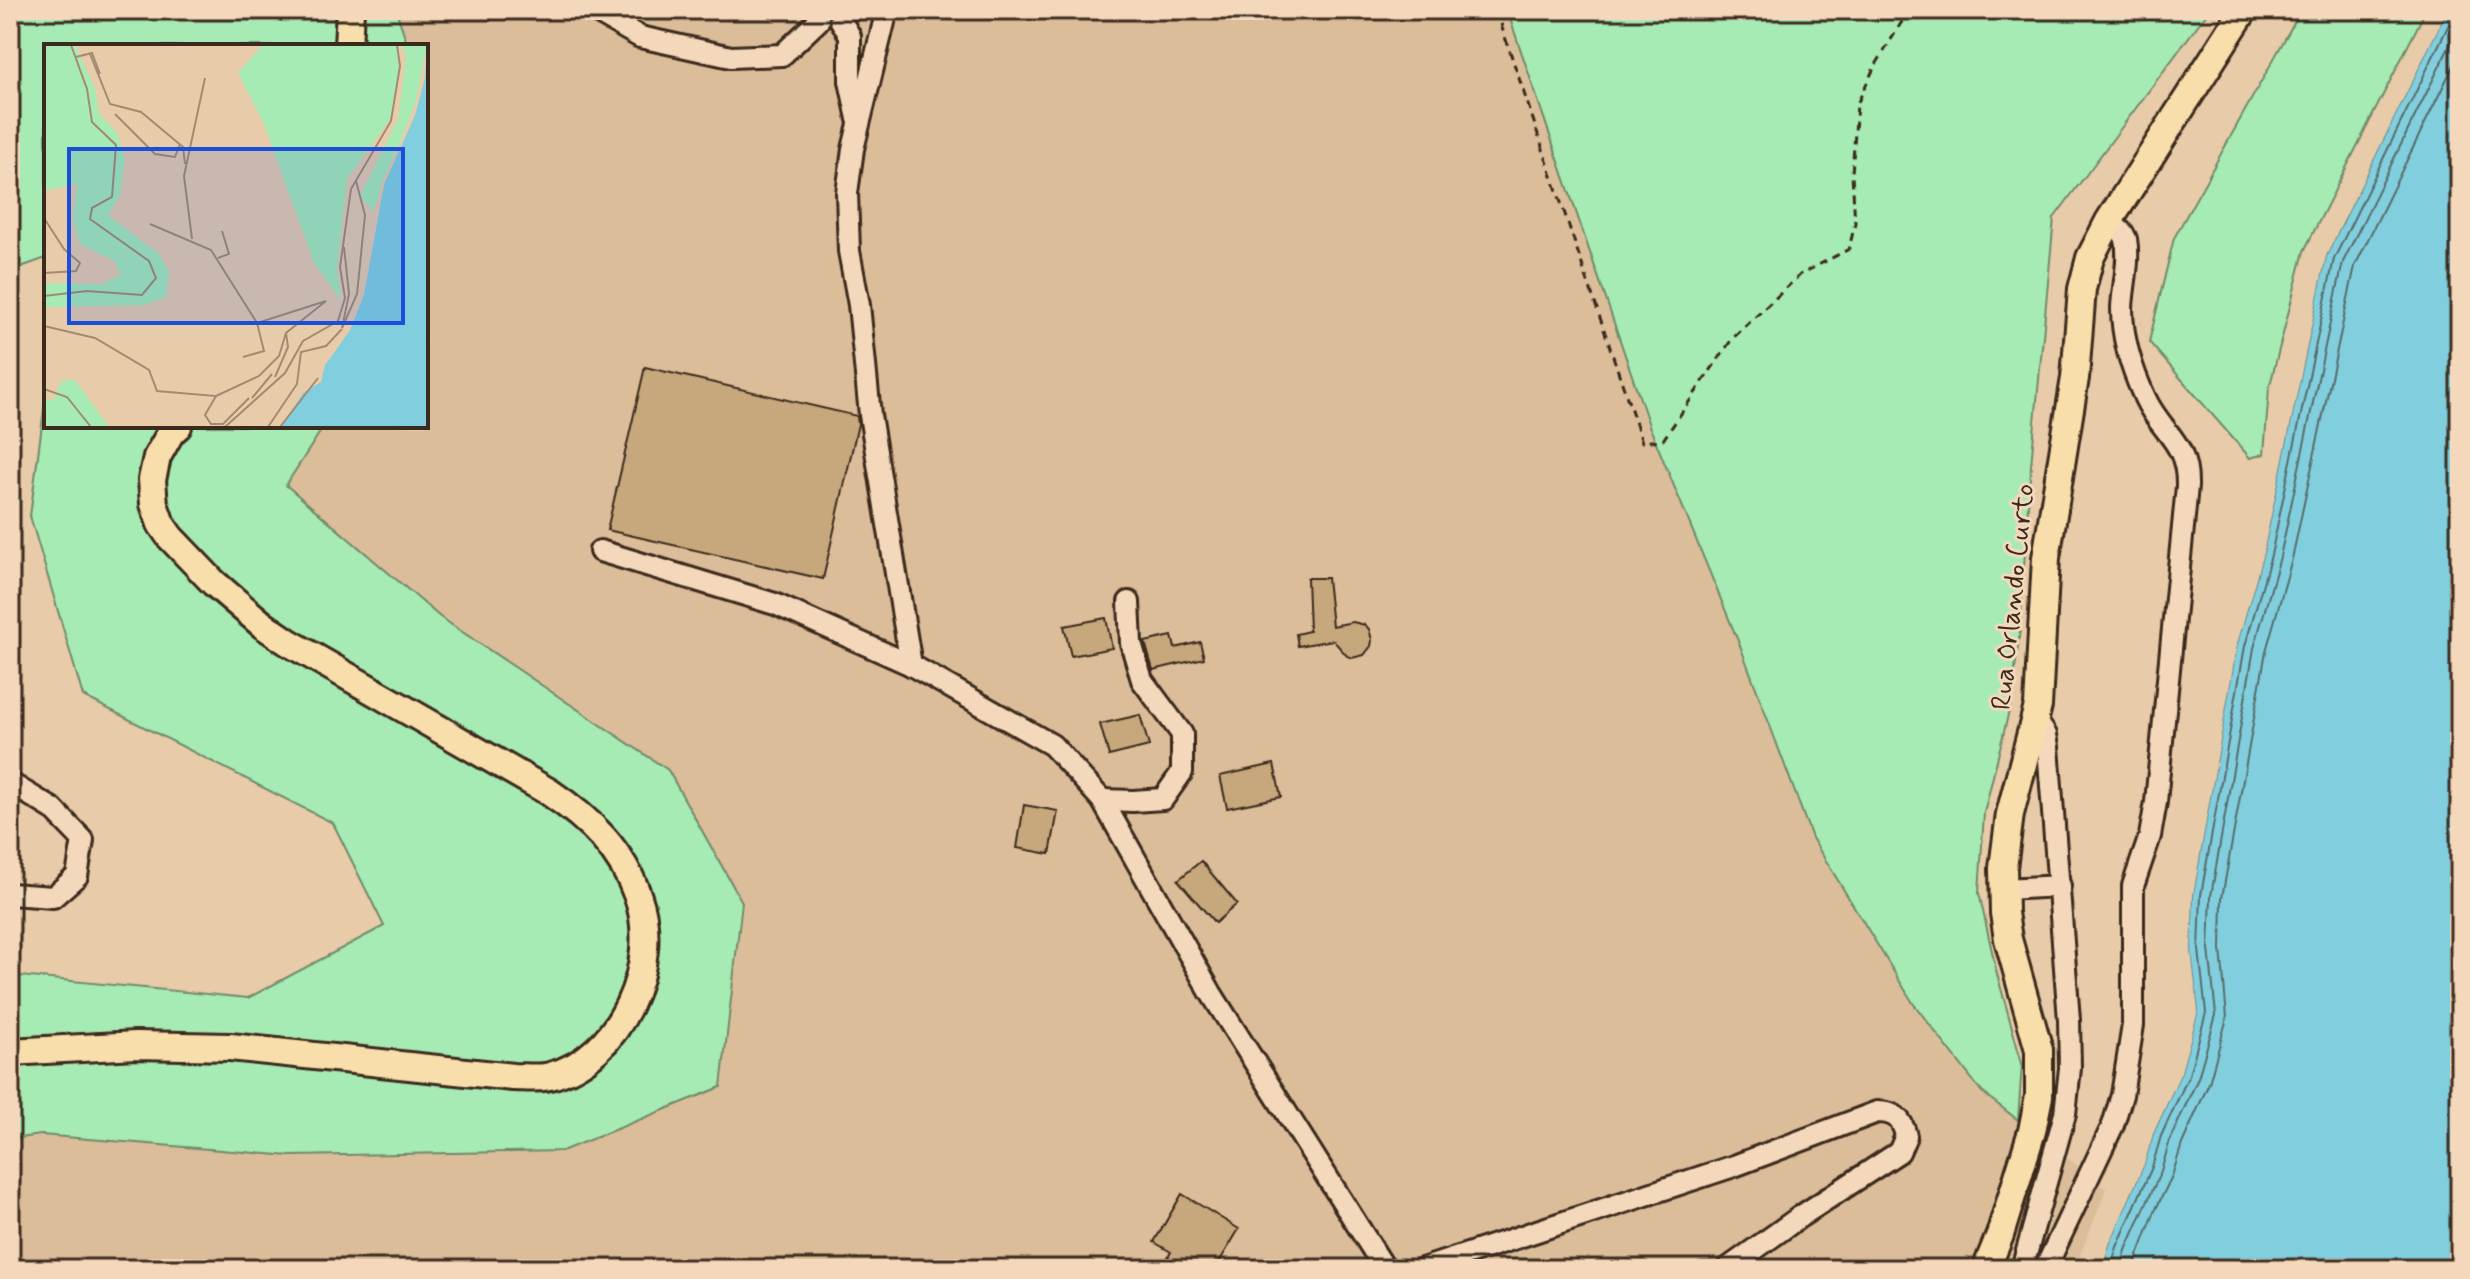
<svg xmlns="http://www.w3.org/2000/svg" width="2470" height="1279" viewBox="0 0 2470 1279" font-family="Mynerve,sans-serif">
	<rect width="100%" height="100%" fill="#e8cba9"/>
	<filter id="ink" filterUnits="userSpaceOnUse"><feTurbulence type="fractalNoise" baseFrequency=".0125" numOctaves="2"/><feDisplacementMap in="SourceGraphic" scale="16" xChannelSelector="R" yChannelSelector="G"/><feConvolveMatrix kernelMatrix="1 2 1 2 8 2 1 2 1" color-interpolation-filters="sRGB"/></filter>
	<g filter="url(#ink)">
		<!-- built -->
		<path fill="#dbbd99" d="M396 10H1507L1524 62 1812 838 1913 1003 1982 1092 2107 1189 2074 1269H10V1139L41 1135 291 1156 562 1151 440 617 285 484 324 426H426V46H408Z"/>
		<!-- green -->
		<g fill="#a6eab4" stroke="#708a69" stroke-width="2">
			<path d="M10 10H396L408 46H46V258L10 271Z"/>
			<path d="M1507 10H2209L2054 218 2030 476 2020 629 2011 703 1984 813 1979 893 1997 974 2022 1064 2018 1120 1982 1092 1913 1003 1812 838 1741 648 1650 428Z"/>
			<path d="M2301 10H2426L2304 251 2269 389 2264 454 2250 458 2149 342 2174 238Z"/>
			<path d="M46 394V426H324L286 485 440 617 668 770 742 902 721 1087 562 1151 291 1156 41 1135 10 1139V975L248 998 384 926 333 823 83 696 30 516Z"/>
		</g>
		<!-- water -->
		<path fill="#81cfde" stroke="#658d91" stroke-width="2" d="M2447 10H2460V1269H2102L2109 1245 2144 1164 2153 1134 2181 1072 2198 1011 2191 950 2193 895 2237 644 2263 553 2326 256Z"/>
		<!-- pier -->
		<path fill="#e8cba9" d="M2443 10H2447L2326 256 2263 553 2237 644 2193 895 2191 950 2198 1011 2181 1072 2153 1134 2144 1164 2109 1245 2102 1269H2098L2105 1243 2141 1163 2150 1132 2178 1070 2194 1010 2187 951 2189 894 2233 643 2259 552 2322 255Z"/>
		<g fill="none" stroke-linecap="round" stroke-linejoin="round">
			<!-- shore -->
			<g stroke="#576c6b" stroke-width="2">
				<path d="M2110 1269 2117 1247 2152 1167 2161 1136 2189 1075 2206 1013 2199 950 2201 895 2245 646 2271 555 2334 259 2453 16 2454 10"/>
				<path d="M2121 1269 2126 1250 2161 1171 2170 1140 2198 1078 2216 1015 2209 949 2211 896 2254 648 2280 557 2343 262 2460 25"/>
				<path d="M2133 1269 2155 1211 2172 1176 2182 1144 2209 1083 2227 1018 2221 949 2222 898 2266 651 2292 559 2355 266 2460 52"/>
			</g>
		</g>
		<!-- building -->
		<g fill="#c6a87c" stroke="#3b2a1e" stroke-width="2">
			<path d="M645 367 857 416 858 424 823 579 607 530Z"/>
			<path d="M1307 578H1327L1332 626 1353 622 1365 625 1369 629 1372 640 1371 646 1364 655 1352 658 1347 656 1333 640 1298 646 1296 634 1309 631Z"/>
			<path d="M1106 618 1112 648 1071 656 1064 626Z"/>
			<path d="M1172 636 1175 648 1200 642 1204 658 1153 670 1145 642Z"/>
			<path d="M1140 715 1149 746 1109 756 1100 724Z"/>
			<path d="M1274 764 1281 797 1227 808 1220 776Z"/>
			<path d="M1024 805 1058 811 1050 854 1017 848Z"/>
			<path d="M1201 861 1237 904 1215 923 1178 880Z"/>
			<path d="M1182 1194 1239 1229 1215 1269H1161L1171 1252 1154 1242Z"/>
		</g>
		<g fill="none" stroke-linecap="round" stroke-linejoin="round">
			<!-- minor casing -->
			<g stroke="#3b2a1e" stroke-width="26">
				<g id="minor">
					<path d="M593 10 640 37 731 57 782 55 818 21V10"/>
					<path d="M842 10 840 19 850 36V81L858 119"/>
					<path d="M887 10 853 149 847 193 849 251 859 305 870 415 911 665"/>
					<path d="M600 551 775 604 911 665 1052 745 1102 800 1211 993 1385 1269"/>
					<path d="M10 783 53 809 83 840 77 876 53 897 10 894"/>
					<path d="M1102 800 1133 801 1163 799 1182 772V734L1142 680 1131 643 1129 602"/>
					<path d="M2003 889 2060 886"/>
					<path d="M1422 1269 1734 1166 1877 1112C1894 1112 1902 1118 1906 1136L1899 1152 1801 1216 1727 1269"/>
					<path d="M2022 1269 2065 1114 2070 1068 2069 1020 2048 747 2046 735 2035 719"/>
					<path d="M2045 1269 2113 1125 2122 1095 2133 1025V886L2150 836 2156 802 2187 486C2188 441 2161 433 2145 398 2132 370 2122 339 2122 308 2123 285 2130 262 2126 239L2123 233 2109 221"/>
				</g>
			</g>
			<!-- major casing -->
			<g stroke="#3b2a1e" stroke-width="32">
				<g id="major">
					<path d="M348 46 350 10"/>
					<path d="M10 1052 136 1045 230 1047 513 1077C525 1077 538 1079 550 1076 621 1058 661 963 638 897 622 850 589 819 549 792L288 642 263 625 214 583 170 537 161 524 154 504 152 480 157 457 171 432 178 426"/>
					<path d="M1986 1269 2000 1235 2032 1131 2039 1096V1050L2008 939 2004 913 2003 868 2010 814 2038 706 2046 558 2075 378 2082 289 2090 258 2109 221 2244 10"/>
				</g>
			</g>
			<!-- path -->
			<path stroke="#3b2a1e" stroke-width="3" stroke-dasharray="8 6" stroke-linecap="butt" d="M1499 10 1502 28 1642 442 1663 440 1732 339 1801 274 1849 249 1855 223 1852 174 1857 104 1874 68 1909 10"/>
			<!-- minor -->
			<use href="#minor" stroke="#f4d8bb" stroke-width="20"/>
			<!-- major -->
			<use href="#major" stroke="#f8deab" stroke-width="26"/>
		</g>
	</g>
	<g text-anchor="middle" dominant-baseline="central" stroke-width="6" stroke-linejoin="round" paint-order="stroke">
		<!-- street labels -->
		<g font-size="28" fill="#3b2a1e" stroke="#f4d8bb">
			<text transform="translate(2014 597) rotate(-84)">Rua Orlando Curto</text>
		</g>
	</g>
	<!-- overview -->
	<g transform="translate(44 44)">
		<rect width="384" height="384" fill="#e8cba9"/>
		<path d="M0 1H31L51 44 55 70 73 89 81 114 76 152 64 171 115 210 125 228 122 253 101 261 0 263V239L58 240 77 231 70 217 36 200 29 175 33 140 0 147ZM219 1H353L356 18 347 74 303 135 293 226 298 257 270 219 220 80 194 29ZM358 1H383L376 47 329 167 316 152 354 75 362 13ZM31 336 65 383H0V354L9 357 17 337Z" fill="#a6eab4"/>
		<path d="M384 11V383H237L259 349 277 338 281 321 306 286 320 250 340 140 371 71Z" fill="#81cfde"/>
		<path d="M382 7 381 34 371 71 340 140 320 250 306 286 287 313 290 318 286 312 317 249 337 140 369 72Z" fill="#e8cba9"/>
		<path fill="none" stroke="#a38b71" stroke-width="2" d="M46 10 66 60 97 68 139 103 141 120M32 13 48 9 56 30M71 70 111 110 131 113 136 100M0 174 20 205 36 219 32 227 0 229M106 180 167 206 213 279 282 257 242 289 244 303 231 333M148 195 140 132 161 34M300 203 305 250 298 284 313 250 321 171 312 137M174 214 185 210 178 187M0 252 43 247 98 251 112 234 105 217 46 175 48 164 68 153 72 101 48 78 43 45 27 1M0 282 51 294 105 326 113 347 172 352 161 371 167 380H179L205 354M199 313 220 307 213 279M0 345 23 353 47 383M172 352 215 332 235 312 242 289M208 354 228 330M181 383 241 329 259 297 294 277 301 254 296 223 307 145 347 77 356 22 353 1M224 383 253 340 257 308 282 302 298 285M236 383 274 334"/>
		<path fill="#1d4ed8" fill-opacity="0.15" stroke="#1d4ed8" stroke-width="4" d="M25 105H359V279H25Z"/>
		<rect width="384" height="384" fill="none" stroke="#3b2a1e" stroke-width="4"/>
	</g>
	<!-- margin -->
	<rect width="2470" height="1279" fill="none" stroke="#f4d8bb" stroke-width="40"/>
	<rect x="20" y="20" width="2430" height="1239" fill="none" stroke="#3b2a1e" stroke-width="3" filter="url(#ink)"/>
</svg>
